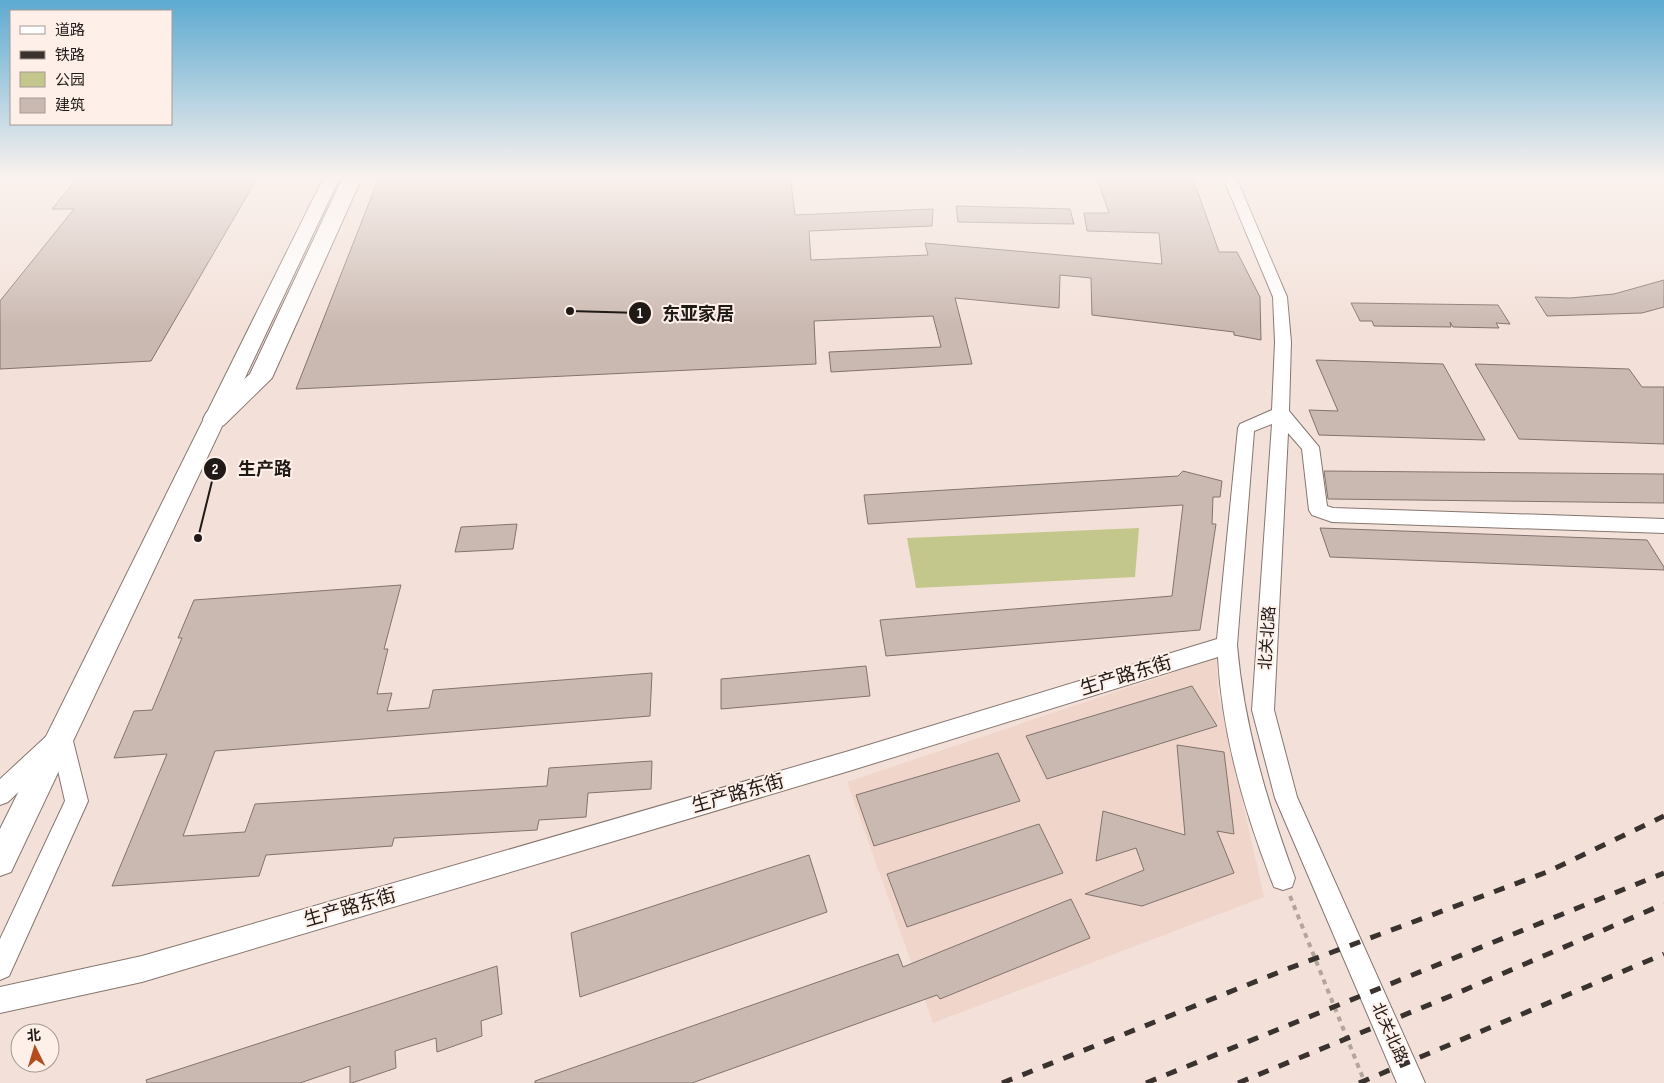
<svg xmlns="http://www.w3.org/2000/svg" width="1664" height="1083" viewBox="0 0 1664 1083" font-family="'Sofia Sans Condensed','Noto Sans SC',sans-serif">
	<rect width="100%" height="100%" fill="#f3e1d9"/>
	<!-- built -->
	<path fill="#efd5ca" d="M1217 658 1218 692 1264 897 933 1023 847 782Z"/>
	<!-- green -->
	<path fill="#c4c78b" d="M1139 528 1135 577 916 588 907 538Z"/>
	<!-- building -->
	<g fill="#cab9b1" stroke="#82736c">
		<path d="M80 175H259L151 361 0 369V301L74 209H52Z"/>
		<path d="M380 175H790L795 215 933 209 932 226 809 231 811 260 928 255 925 243 1162 264 1159 233 1087 231 1084 213H1109L1097 178H1104L1103 175H1189L1197 190 1219 252H1237L1260 297 1261 340 1234 335V332L1092 315 1091 278 1060 275 1059 308 955 298 972 364 831 372 829 352 941 347 933 316 814 321 816 364 296 389Z"/>
		<path d="M956 206 1070 209 1074 224 958 222Z"/>
		<path d="M1664 280V307L1642 313 1547 316 1535 297 1570 298 1614 294Z"/>
		<path d="M1351 303 1498 305 1510 324 1496 323 1499 328 1453 327 1450 322 1451 327 1374 326 1372 321H1360Z"/>
		<path d="M1316 360 1443 364 1485 440 1319 435 1309 410 1338 411Z"/>
		<path d="M1475 364 1629 369 1642 387H1664V444L1519 439Z"/>
		<path d="M1183 471 1222 481 1220 497H1213L1212 524H1216L1200 630 886 656 880 620 1172 596 1183 505 868 524 864 495 1178 476Z"/>
		<path d="M1324 471 1664 474V503L1328 499Z"/>
		<path d="M517 524 513 549 455 552 461 527Z"/>
		<path d="M1320 528 1647 540 1664 567V570L1330 557Z"/>
		<path d="M401 585 384 649H388L377 694 392 693 387 711 429 708 433 690 652 673 650 716 215 751 183 836 245 832 255 804 547 786 549 768 652 761 651 789 588 793 586 817 539 820 537 830 394 838 392 846 266 855 259 876 112 886 167 754 114 758 134 711 152 710 182 638H178L194 600Z"/>
		<path d="M866 666 870 696 721 709V679Z"/>
		<path d="M1192 686 1217 726 1047 779 1026 736Z"/>
		<path d="M1177 745 1224 752 1234 834 1217 831 1234 873 1142 906 1085 894 1144 870 1136 848 1096 861 1103 811 1185 835Z"/>
		<path d="M998 753 1020 801 874 846 856 795Z"/>
		<path d="M1039 824 1063 873 907 927 887 874Z"/>
		<path d="M809 855 827 912 580 997 571 933Z"/>
		<path d="M1071 899 1090 938 940 999 937 995 692 1083H535V1081L898 954 903 967Z"/>
		<path d="M497 966 502 1014 481 1021 482 1036 437 1052 436 1038 395 1051 396 1068 352 1083H350V1066L300 1083H147L146 1080Z"/>
	</g>
	<g fill="none" stroke-linecap="round" stroke-linejoin="round">
		<!-- minor casing -->
		<g stroke="#86766f" stroke-width="2">
			<g id="minor">
				<path d="M1222 175H1235L1287 297 1291 342 1289 411 1319 447 1327 506 1333 508 1664 519V533L1332 522 1312 515 1309 510 1302 449 1288 433 1274 710 1297 797 1425 1083H1397L1275 798 1252 710 1272 424 1254 431 1237 645C1244 726 1267 802 1295 878L1292 887 1283 890 1274 887C1245 814 1222 735 1218 657L849 771 142 982 0 1013V987L142 956 849 751 1217 639 1238 428 1240 424 1272 410 1275 342 1273 297Z"/>
				<path d="M61 727 69 730 72 737 88 801 9 976 0 980V939L65 801 55 757 8 802 0 805V779L53 730Z"/>
			</g>
		</g>
		<!-- major casing -->
		<g stroke="#86766f" stroke-width="2">
			<path id="major" d="M325 175H341L11 872 0 876V829Z"/>
		</g>
		<!-- highway casing -->
		<g stroke="#86766f" stroke-width="2">
			<path id="highway" d="M344 175H363L272 378 224 425 215 428 206 425 203 419 206 413 250 374Z"/>
		</g>
		<!-- path -->
		<path stroke="#b3a59e" stroke-width="4" stroke-dasharray="5 5" stroke-linecap="butt" d="M1290 896 1365 1083"/>
		<!-- minor -->
		<use href="#minor" fill="#fff" fill-rule="evenodd"/>
		<!-- major -->
		<use href="#major" fill="#fff" fill-rule="evenodd"/>
		<!-- highway -->
		<use href="#highway" fill="#fff" fill-rule="evenodd"/>
		<!-- rail -->
		<g stroke="#39322e" stroke-width="5" stroke-dasharray="11 11" stroke-linecap="butt">
			<path d="M1002 1083 1287 969 1547 872 1664 816"/>
			<path d="M1146 1083 1664 873"/>
			<path d="M1238 1083 1453 995 1664 904"/>
			<path d="M1359 1083 1664 954"/>
		</g>
	</g>
	<!-- sky -->
	<linearGradient id="sky" x2="0" y2="1"><stop stop-color="#5daad1"/><stop offset="0.54" stop-color="#faf2ee"/><stop offset="1" stop-color="#faf2ee" stop-opacity="0"/></linearGradient>
	<rect width="1664" height="327" fill="url(#sky)"/>
	<g text-anchor="middle" dominant-baseline="central" stroke-width="4" stroke-linejoin="round" paint-order="stroke">
		<!-- street labels -->
		<g font-size="16" fill="#201a17" stroke="#feefe9">
			<text transform="translate(1268 638) rotate(-86)">北关北路</text>
			<text transform="translate(1389 1033) rotate(66)">北关北路</text>
		</g>
		<!-- near-street labels -->
		<g font-size="19" fill="#201a17" stroke="#feefe9">
			<text transform="translate(1126 676) rotate(-17)">生产路东街</text>
			<text transform="translate(738 794) rotate(-16)">生产路东街</text>
			<text transform="translate(350 908) rotate(-16)">生产路东街</text>
		</g>
	</g>
	<!-- callouts -->
	<path fill="none" stroke="#201a17" stroke-width="2" d="M570 311L640 313M198 538L215 469"/>
	<g fill="#201a17" stroke="#feefe9" stroke-width="2">
		<circle cx="570" cy="311" r="5"/>
		<circle cx="198" cy="538" r="5"/>
		<circle cx="640" cy="313" r="12"/>
		<circle cx="215" cy="469" r="12"/>
	</g>
	<g font-size="15" text-anchor="middle" font-weight="bold" fill="#fff">
		<text x="640" y="318">1</text>
		<text x="215" y="474">2</text>
	</g>
	<g font-size="18" text-anchor="middle" font-weight="bold" fill="#201a17" stroke="#feefe9" stroke-width="4" stroke-linejoin="round" paint-order="stroke">
		<text x="698" y="320">东亚家居</text>
		<text x="265" y="475">生产路</text>
	</g>
	<!-- legend -->
	<rect x="10" y="10" width="162" height="115" fill="#feefe9" stroke="#a59a95"/>
	<rect x="20" y="26" width="25" height="8" fill="#ffffff" stroke="#a59a95"/>
	<text x="55" y="35" font-size="15" fill="#201a17">道路</text>
	<rect x="20" y="51" width="25" height="8" fill="#39322e" stroke="#a59a95"/>
	<text x="55" y="60" font-size="15" fill="#201a17">铁路</text>
	<rect x="20" y="72" width="25" height="15" fill="#c4c78b" stroke="#a59a95"/>
	<text x="55" y="85" font-size="15" fill="#201a17">公园</text>
	<rect x="20" y="98" width="25" height="15" fill="#cab9b1" stroke="#a59a95"/>
	<text x="55" y="110" font-size="15" fill="#201a17">建筑</text>
	<!-- north arrow -->
	<g transform="translate(35 1048) rotate(355)"><circle r="24" fill="#feefe9" stroke="#a59a95"/>
	<path d="M0-4L9 19L0 12L-9 19Z" fill="#b34d20"/>
	<text y="-8" font-size="14" font-weight="bold" text-anchor="middle" fill="#201a17">北</text>
	</g>
</svg>
